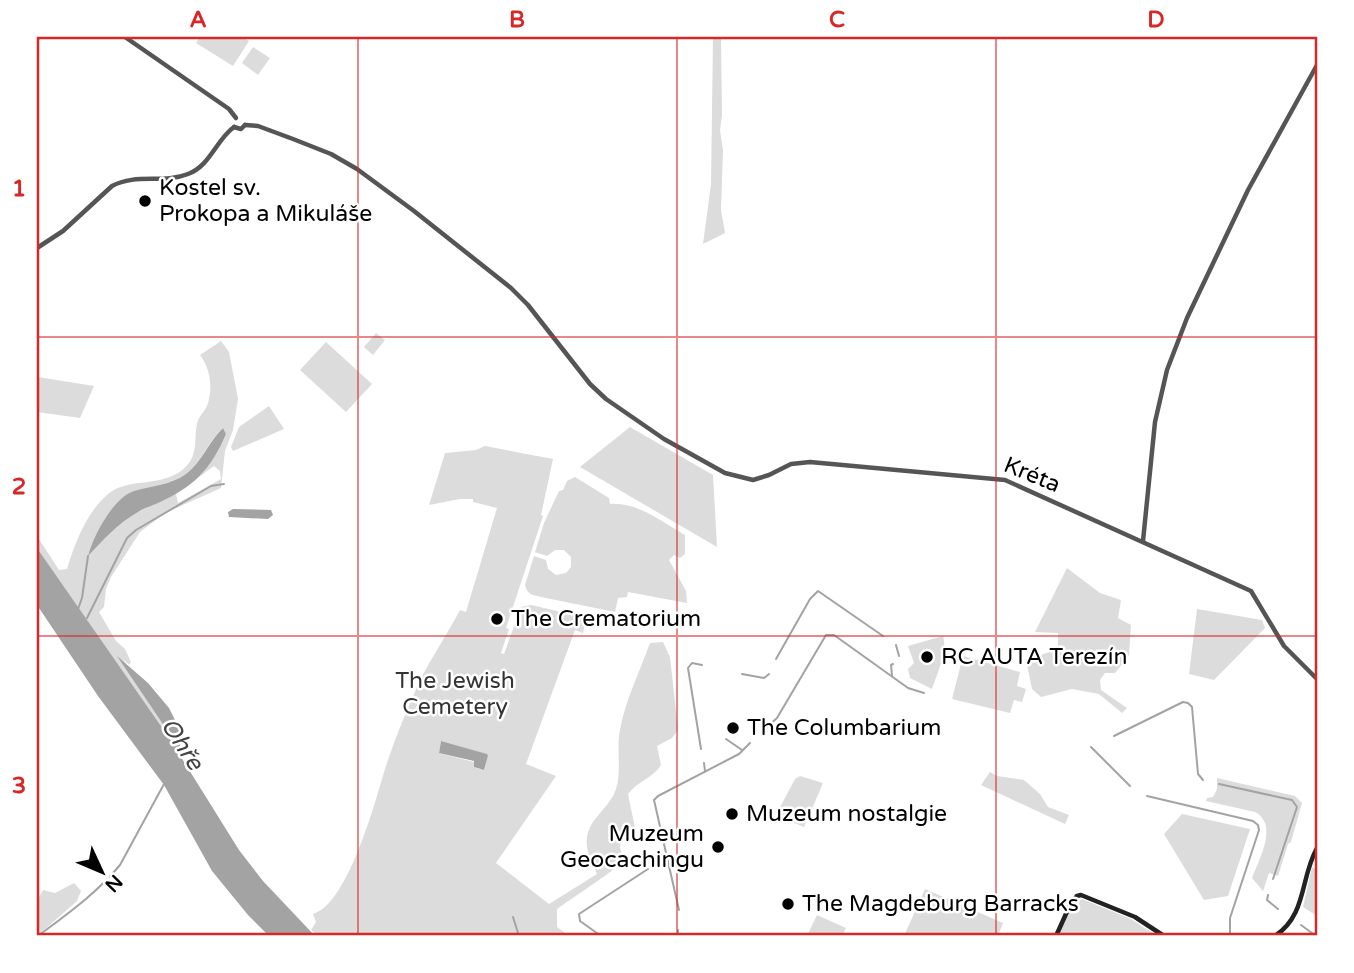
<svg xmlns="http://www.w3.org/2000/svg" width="1354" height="973" viewBox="0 0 1354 973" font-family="'Varela Round',sans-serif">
	<rect width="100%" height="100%" fill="#fff"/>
	<!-- green -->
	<g fill="#dcdcdc" fill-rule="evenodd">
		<path d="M200 37H242L249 41 233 66 196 43Z"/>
		<path d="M713 37H721L722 115 720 130 723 150 721 210 725 233 703 244 711 184Z"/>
		<path d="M253 47 270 58 258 75 242 63Z"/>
		<path d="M376 333 385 340 373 355 364 347Z"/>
		<path d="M221 341 229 352 238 399 233 430 225 451 221 488 165 513 140 532 111 577 106 589 104 607 99 612 116 641 125 649 131 662 129 665 123 659 174 739 172 743 37 548V536L59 570 67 569C75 543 86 513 108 494 128 478 154 487 178 473 202 458 192 438 198 420 200 415 205 411 207 406 213 390 211 369 200 355ZM223 428 226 434C202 494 170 489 124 521 109 530 100 544 88 555 94 535 113 498 135 491 152 486 171 485 186 474 202 462 208 441 223 428ZM214 466 220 471 221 479 178 503 176 494Z"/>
		<path d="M326 342 372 384 346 412 300 370Z"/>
		<path d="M38 377 94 386 80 418 37 412Z"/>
		<path d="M269 406 284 429 233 451 231 447 239 427Z"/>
		<path d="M630 427 713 475 717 547 580 467Z"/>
		<path d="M485 446 553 459 541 515 543 516 506 628 509 629 501 653 504 654 521 607 531 605 587 618 583 633 575 630 526 764 556 776 496 863 549 904 597 874C592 862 585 850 587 838 589 818 610 808 616 789 622 769 616 749 620 730 625 701 640 671 650 643L663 642 670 657 678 730 672 738 657 746 661 765C653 778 638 781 628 794L635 828 621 840 620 848 624 860C620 867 568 901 557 909V927L569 936H318L311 930 316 922 313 914C348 904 375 802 385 769 394 741 406 712 418 685 430 659 447 635 460 610L466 612 497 508 473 502V499H460L429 505 445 453 476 450ZM441 741 486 754 488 756 484 770 476 768 474 762 439 753Z"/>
		<path d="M575 477 609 498 610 504C638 502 662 522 685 535V554L680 558 674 555 669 560 686 591 687 603 628 592 627 597 618 598 615 612 541 597C532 595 527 594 525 585L534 556 546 560 548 569 556 575 566 573 571 567V557L564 550H555L547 556 535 552 544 523 559 491 563 490 567 481Z"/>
		<path d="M1067 568 1100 593 1121 600 1118 618 1131 625 1129 655 1115 673H1105L1100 680 1101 690 1127 708 1122 713 1099 694 1072 689 1041 697 1032 689 1026 660 1058 649V633L1035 632Z"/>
		<path d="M1197 609 1262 620 1265 628 1214 680 1189 674Z"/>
		<path d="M943 636C948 651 937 674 932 689L910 678 908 669 914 663 908 646Z"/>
		<path d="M963 656 1020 672 1017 686 1026 689 1022 702 1014 700 1010 713 952 699Z"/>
		<path d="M990 772 997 776 1024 780 1040 794 1048 807 1069 815 1065 824 981 785Z"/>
		<path d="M800 776 823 783 804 827 781 817 778 811 795 779Z"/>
		<path d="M1217 778 1295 796 1302 803 1291 842 1288 844 1278 876 1269 873 1263 891 1252 878C1259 859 1279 825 1255 812L1206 801 1207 798 1213 797 1217 789Z"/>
		<path d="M1182 814 1250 829 1228 896 1204 900 1164 834Z"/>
		<path d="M1312 867 1317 871V916L1303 907Z"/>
		<path d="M74 883 81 891 77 901 37 936V901L43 890 55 893Z"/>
		<path d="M925 889 1003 923 998 936H904Z"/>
		<path d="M1082 899 1131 919 1157 936H1058C1064 923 1069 905 1082 899Z"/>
		<path d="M817 915 846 928 842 936H807Z"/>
	</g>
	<!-- water -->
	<g fill="#a3a3a3">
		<path d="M223 428 226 434C211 470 193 487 158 503 151 506 144 508 138 512 117 524 104 539 88 556 93 536 113 498 134 491 151 486 171 485 186 474 202 462 209 441 223 428Z"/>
		<path d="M233 509 271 510 273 515 268 519 229 517 228 512Z"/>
		<path d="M37 548 172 742 173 739 117 656 148 683 169 708 179 728 181 757 239 850 263 881 315 936H269L248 915 212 871 164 785 98 696 37 605Z"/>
		<path d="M441 741 487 754 488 756 484 770 474 767V761L439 753Z"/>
	</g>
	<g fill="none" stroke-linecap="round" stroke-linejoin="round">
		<!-- stream -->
		<g stroke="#a3a3a3" stroke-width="2">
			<path d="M78 609 82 598 88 556"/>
			<path d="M87 618 127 538 136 530 211 486 224 484"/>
			<path d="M896 645 899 656"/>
			<path d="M776 659 810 599 818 591 883 636"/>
			<path d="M742 674 764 678 769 674"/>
			<path d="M892 676 891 665 893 664"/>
			<path d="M765 729 777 718 826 635H834L908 688 924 693"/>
			<path d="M1114 736 1183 702 1188 703 1192 707 1198 774 1203 780"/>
			<path d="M726 739 742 750"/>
			<path d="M1091 747 1130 786"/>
			<path d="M701 749 688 668 692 663 702 665"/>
			<path d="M704 763 705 771"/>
			<path d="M1219 784 1292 800 1297 807 1273 879"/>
			<path d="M1147 796 1253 821 1258 825 1259 830 1230 918V935"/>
			<path d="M659 862 667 857"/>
			<path d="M1268 895 1267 900 1278 909"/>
			<path d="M679 910 654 800 658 796 739 754 750 743"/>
			<path d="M513 917 519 936"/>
			<path d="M1301 925 1316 936"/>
			<path d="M38 936C67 914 97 893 120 865L164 784"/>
			<path d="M601 936 580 921 579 914 648 869"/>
			<path d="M678 936V930"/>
		</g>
		<!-- tertiary -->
		<g stroke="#555" stroke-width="4.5">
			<path d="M125 37 229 109 236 118"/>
			<path d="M245 125 258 126 293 139 331 154 357 169 414 211 511 288 528 305 590 384 606 399 664 439 725 473 753 480 769 475 791 464 810 462 1005 480 1251 591 1284 646 1317 679"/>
			<path d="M234 127 241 129 245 125"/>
			<path d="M37 248 63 231 112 186C136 173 163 184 188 174 210 166 216 140 234 127"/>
			<path d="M1143 541 1155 422 1167 370 1187 318 1248 190 1317 65"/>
		</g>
		<!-- secondary -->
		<g stroke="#222" stroke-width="4.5">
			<path d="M1056 936 1070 905 1077 896 1081 895 1135 917 1164 936"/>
			<path d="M1275 936C1307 915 1300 878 1317 848"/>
		</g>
		<!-- rail -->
		<path stroke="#000" stroke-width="2" stroke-dasharray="10 3.5 2 3.5" stroke-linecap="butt" d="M37 39 42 37"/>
	</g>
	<!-- grid -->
	<path fill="none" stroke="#d62828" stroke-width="2" stroke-opacity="0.55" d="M358 37V936M677 37V936M996 37V936M37 337H1317M37 636H1317"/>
	<!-- markers -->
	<g fill="#000" stroke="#fff" stroke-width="2.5">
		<circle cx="145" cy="201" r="7"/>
		<circle cx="497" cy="619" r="7"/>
		<circle cx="927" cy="657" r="7"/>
		<circle cx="733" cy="728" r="7"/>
		<circle cx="732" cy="814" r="7"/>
		<circle cx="718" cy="847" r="7"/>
		<circle cx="788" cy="904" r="7"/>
	</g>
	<g text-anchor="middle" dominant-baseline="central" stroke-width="5" stroke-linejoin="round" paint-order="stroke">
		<!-- poi labels -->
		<g font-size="23" fill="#000" stroke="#fff" text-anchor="start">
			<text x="159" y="188">Kostel sv.<tspan x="159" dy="26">Prokopa a Mikuláše</tspan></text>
			<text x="511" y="619">The Crematorium</text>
			<text x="941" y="657">RC AUTA Terezín</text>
			<text x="747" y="728">The Columbarium</text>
			<text x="746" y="814">Muzeum nostalgie</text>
			<text x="704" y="834" text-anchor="end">Muzeum<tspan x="704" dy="26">Geocachingu</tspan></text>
			<text x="802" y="904">The Magdeburg Barracks</text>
		</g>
		<!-- street labels -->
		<g font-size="23" fill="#000" stroke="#fff">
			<text transform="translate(1032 475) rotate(22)">Kréta</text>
		</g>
		<!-- park labels -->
		<g font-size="23" fill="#333" stroke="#fff">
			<text x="455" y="681">The Jewish<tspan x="455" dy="26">Cemetery</tspan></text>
		</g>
		<!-- water labels -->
		<g font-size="24" font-style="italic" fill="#444" stroke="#fff">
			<text transform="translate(182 744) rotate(57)">Ohře</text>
		</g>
	</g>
	<!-- border -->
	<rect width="1354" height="973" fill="none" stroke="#ffffff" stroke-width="77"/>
	<!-- north arrow -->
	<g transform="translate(102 872) rotate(134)" stroke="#ffffff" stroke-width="5" paint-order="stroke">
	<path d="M0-5L12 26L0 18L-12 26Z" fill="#000000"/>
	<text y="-10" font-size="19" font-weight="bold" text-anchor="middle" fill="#000000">N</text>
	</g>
	<rect x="38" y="38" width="1278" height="896" fill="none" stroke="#d62828" stroke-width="2.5"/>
	<g font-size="23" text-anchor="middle" font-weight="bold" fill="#d62828">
		<text x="198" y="27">A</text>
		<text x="517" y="27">B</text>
		<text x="837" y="27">C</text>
		<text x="1156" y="27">D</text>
		<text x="19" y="196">1</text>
		<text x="19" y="494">2</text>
		<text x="19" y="793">3</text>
	</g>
</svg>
